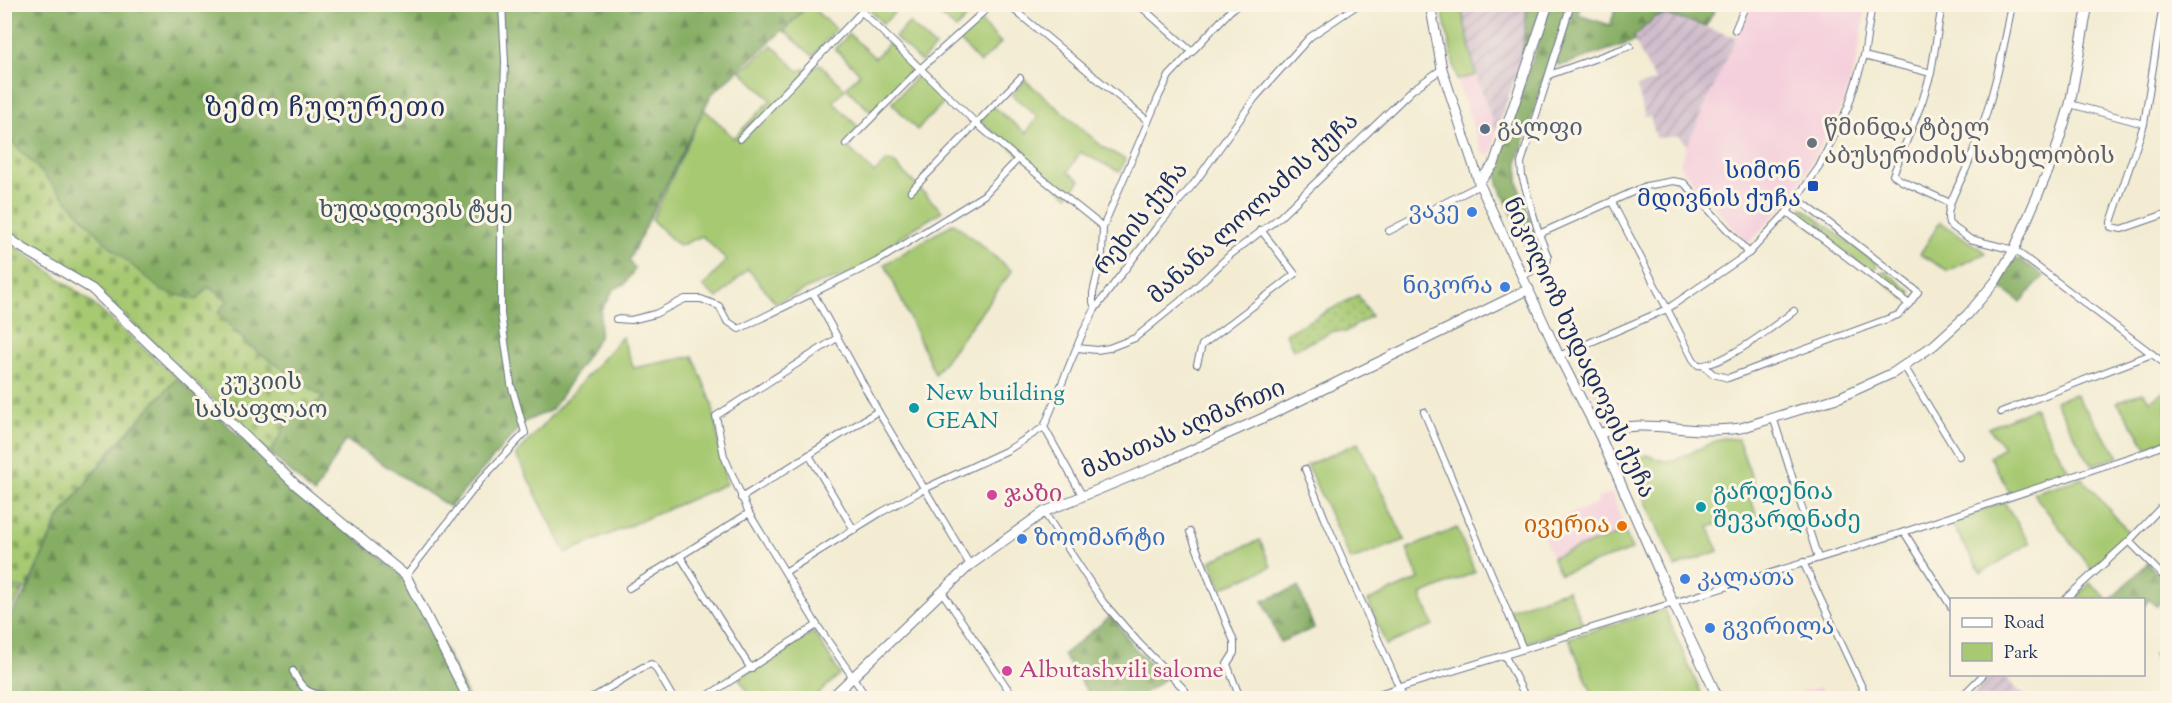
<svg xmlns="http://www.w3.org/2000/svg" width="2172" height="703" viewBox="0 0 2172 703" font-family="'Sorts Mill Goudy','Noto Serif Georgian',serif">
	<defs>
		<pattern id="industrial-furrows" width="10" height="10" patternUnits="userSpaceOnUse" patternTransform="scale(1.5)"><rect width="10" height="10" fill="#d0bdcc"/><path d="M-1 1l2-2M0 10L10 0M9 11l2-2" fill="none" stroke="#a89aa9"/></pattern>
		<pattern id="forest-firs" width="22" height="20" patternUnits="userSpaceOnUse" patternTransform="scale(1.5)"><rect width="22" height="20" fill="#85ad64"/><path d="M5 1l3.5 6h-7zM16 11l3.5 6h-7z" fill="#6c8d56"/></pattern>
		<pattern id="cemetery-stones" width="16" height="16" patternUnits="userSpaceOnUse" patternTransform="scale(1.5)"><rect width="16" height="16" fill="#a7c972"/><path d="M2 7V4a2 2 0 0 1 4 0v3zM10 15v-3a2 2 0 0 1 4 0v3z" fill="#87a461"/></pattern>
		<pattern id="park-dots" width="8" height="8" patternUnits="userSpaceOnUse" patternTransform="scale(1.5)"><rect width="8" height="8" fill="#a7c972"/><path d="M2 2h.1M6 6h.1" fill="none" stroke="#87a461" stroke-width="1.8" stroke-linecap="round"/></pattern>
	</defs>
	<rect width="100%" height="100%" fill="#fcf5e5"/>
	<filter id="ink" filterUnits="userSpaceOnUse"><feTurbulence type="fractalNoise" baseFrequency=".0167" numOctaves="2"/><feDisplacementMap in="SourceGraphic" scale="12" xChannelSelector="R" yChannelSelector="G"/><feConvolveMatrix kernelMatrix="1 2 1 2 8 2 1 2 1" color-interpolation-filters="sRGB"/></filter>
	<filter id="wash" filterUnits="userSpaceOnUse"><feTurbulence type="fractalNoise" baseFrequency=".008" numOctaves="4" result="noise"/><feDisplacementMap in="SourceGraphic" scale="24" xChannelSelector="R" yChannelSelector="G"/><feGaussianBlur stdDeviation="1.35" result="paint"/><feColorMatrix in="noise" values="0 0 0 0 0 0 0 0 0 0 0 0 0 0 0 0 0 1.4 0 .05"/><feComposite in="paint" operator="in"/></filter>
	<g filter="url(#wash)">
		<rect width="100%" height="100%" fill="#f3ecd3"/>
		<!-- built -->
		<g fill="#f4cfdc">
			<path d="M1750 5H1866L1858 56 1843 104 1805 175 1781 208 1748 244 1684 172 1681 166V160L1687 145Z"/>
			<path d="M1476 75 1496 131 1493 151 1489 156 1482 153 1457 80Z"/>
			<path d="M1590 351 1595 364 1588 368 1594 384 1604 380 1620 422 1605 421 1577 358Z"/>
			<path d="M1612 493 1625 532 1552 557 1539 525 1598 504 1597 498Z"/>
			<path d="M1820 687 1826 698H1784Z"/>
		</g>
		<!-- industrial -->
		<g fill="url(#industrial-furrows)">
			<path d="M1464 5H1527L1522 58 1496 131 1476 75 1462 11 1465 10Z"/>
			<path d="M1665 15 1736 37 1687 145 1679 136 1656 138 1650 116 1645 117 1637 87 1655 81 1633 38 1655 17Z"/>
			<path d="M1994 674 2003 675 2026 698H1971Z"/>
		</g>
		<!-- green -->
		<g fill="#a7c972" stroke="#617c68" stroke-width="1.5">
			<path d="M808 4 836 29 813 56 784 31Z"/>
			<path d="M878 5H886L894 13 883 24 871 11Z"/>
			<path d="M929 5H972L974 9 956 29Z"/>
			<path d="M1441 5H1464L1465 10 1462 12 1476 75 1457 80Z"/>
			<path d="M979 19 1001 43 980 63 958 39Z"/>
			<path d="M909 23 935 47 921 62 895 37Z"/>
			<path d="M849 34 875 58 889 43 914 67 871 112 846 88 860 73 835 49Z"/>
			<path d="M772 45 798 71 820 64 845 89 833 102 857 126 849 148 874 173 887 161 893 162 942 211 897 239 875 261 841 278 819 283 776 303 748 269 718 298 703 287 727 260 702 236 679 246 652 220 704 109 734 138 771 100 741 71Z"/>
			<path d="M920 73 945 101 917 130 892 103Z"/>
			<path d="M1025 80 1104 148 1125 159 1120 172 1080 152 1068 172 1080 180 1068 196 979 120 992 106 1026 133 1038 117 1012 95Z"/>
			<path d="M1803 208 1876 263 1877 267 1870 271 1801 219 1797 212Z"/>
			<path d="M1940 222 1986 253 1948 271 1920 254Z"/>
			<path d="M954 223 1012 271 935 374 885 264Z"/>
			<path d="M622 337 634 368 693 356 712 403 726 484 566 553 516 455Z"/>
			<path d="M2167 390V440L2147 447 2117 402 2143 392 2150 401Z"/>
			<path d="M2075 394 2119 457 2091 465 2055 401Z"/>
			<path d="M2034 408 2070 473 2010 493 1990 457 2004 447 1988 428Z"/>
			<path d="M1722 438 1738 439 1758 495 1751 499 1757 517 1733 527 1729 519 1709 527 1718 551 1675 567 1629 463 1647 455 1663 461 1675 460Z"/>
			<path d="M1358 443 1405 540 1351 560 1307 465Z"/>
			<path d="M2082 478 2130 534 2092 570 2033 493Z"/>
			<path d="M2004 502 2030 543 1981 573 1950 521Z"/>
			<path d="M1457 528 1475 572 1421 595 1433 625 1386 645 1368 601 1419 579 1407 549Z"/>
			<path d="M1625 532 1632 550 1560 574 1552 557Z"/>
			<path d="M1260 540 1271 567 1222 588 1210 561Z"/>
			<path d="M2090 583 2108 599H2079L2077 597Z"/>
			<path d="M5 590 23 591 5 618 4 590Z"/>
			<path d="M1568 590 1583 624 1524 643 1509 610Z"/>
			<path d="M1664 609 1703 698H1594L1569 638Z"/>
			<path d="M814 632 840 674 814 698H739L748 692 739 678Z"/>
		</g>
		<!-- forest -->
		<g fill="url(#forest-firs)" stroke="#506e61" stroke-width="1.5">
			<path d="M16 5H808L794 20 711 95 629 260 635 269 625 284 614 289 601 310 599 337 552 410 524 422 450 507 346 440 314 494 270 453 292 414 310 407 323 397 248 345 218 313 227 300 208 287 197 300 162 292 106 243 31 161 5 135V39Z"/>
			<path d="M1527 5H1543L1522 58Z"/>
			<path d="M1551 5H1568L1518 161V180L1520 190 1544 259H1540L1528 250 1498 183 1497 172 1510 125Z"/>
			<path d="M1574 5H1581L1578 15 1610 25 1617 5H1717L1706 26 1665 15 1655 17 1633 38 1635 41 1560 66 1556 63Z"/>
			<path d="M2020 259 2044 276 2021 302 1998 286 2014 260Z"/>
			<path d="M177 378 298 491 411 582 469 698H5V623L28 589 58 520 111 451Z"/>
			<path d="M2148 563 2167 584V597L2156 606 2149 599 2144 606V600H2110Z"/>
			<path d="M1298 587 1314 628 1280 642 1263 601Z"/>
			<path d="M1112 615 1132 645 1165 679 1137 698H1092L1063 655Z"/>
			<path d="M2167 644V674L2165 676 2154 654Z"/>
		</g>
		<!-- cemetery -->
		<g fill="url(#cemetery-stones)" stroke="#617c68" stroke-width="1.5">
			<path d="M4 135 31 161 106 243 162 291 197 300 208 287 228 300 218 313 248 345 324 398 310 407 292 414 270 453 91 284 28 246 5 228Z"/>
			<path d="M4 238 86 298 177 378 112 449 58 519 27 589 5 587Z"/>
		</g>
		<!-- park -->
		<g fill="url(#park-dots)" stroke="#617c68" stroke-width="1.5">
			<path d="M1885 271 1911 292 1910 298 1907 300 1879 277 1880 273Z"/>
			<path d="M1358 295 1371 316 1345 332 1334 331 1293 350 1286 333Z"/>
		</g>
	</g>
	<g filter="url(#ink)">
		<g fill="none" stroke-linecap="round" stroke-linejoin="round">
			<!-- street casing -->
			<g stroke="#677187" stroke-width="8">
				<g id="street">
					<path d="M1007 4 1148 121"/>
					<path d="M1138 4 1192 52"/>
					<path d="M1942 4 1931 73 1922 102 1893 175 1902 181 1950 203"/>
					<path d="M2012 4C2002 61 1989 116 1966 169 1960 184 1944 207 1949 224L1970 239 2014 250 2024 257 2168 366"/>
					<path d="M2163 4 2144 124 2111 222V227L2122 229 2168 213"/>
					<path d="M862 12 977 124 1018 159"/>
					<path d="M1735 30 1746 4"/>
					<path d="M1864 56 1931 73"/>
					<path d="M1549 75 1630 46"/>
					<path d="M2070 104 2144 124"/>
					<path d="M740 139 869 4"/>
					<path d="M846 144 920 69 992 4"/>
					<path d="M911 191 1020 78"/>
					<path d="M1612 202 1693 359 1698 365C1721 368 1775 325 1794 311"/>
					<path d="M1787 212 1909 304 1918 292 1798 199"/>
					<path d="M1389 231 1480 185"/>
					<path d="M1539 234 1522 176 1521 163 1571 4"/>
					<path d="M1523 276 1547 263 1548 257 1539 234 1646 186 1673 181 1684 183 1749 253"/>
					<path d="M813 293 878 411 970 565"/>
					<path d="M1095 309 1093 302V293L1102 254 1103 227 1159 96 1169 76 1230 11 1239 4"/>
					<path d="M616 319 631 320 655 314 685 299H701L719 306 727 321 739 329 876 262 984 195 1018 159 1103 227"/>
					<path d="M837 338 716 416 724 456 749 513 817 625 867 698"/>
					<path d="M1078 348 1097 350 1109 348 1135 338 1189 294 1230 255 1280 217 1412 90 1442 69"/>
					<path d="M1559 356 1667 309 1749 253 1787 212 1819 167 1848 107 1864 56 1872 4"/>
					<path d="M1197 364 1202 345 1295 274 1261 230"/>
					<path d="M1704 366 1713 374 1728 378 1898 315 1909 304"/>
					<path d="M1904 366 1959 456"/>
					<path d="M1424 412 1523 649"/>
					<path d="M2001 412 2152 354"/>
					<path d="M1773 417 1818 558"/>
					<path d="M809 455 854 530"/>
					<path d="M1305 469 1325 519 1404 698"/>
					<path d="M1082 495 1044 427 1083 332 1095 309 1157 227 1196 181 1255 98 1280 70 1310 37 1359 4"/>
					<path d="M741 498 878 411"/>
					<path d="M1044 512 1103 602 1137 641 1185 690 1188 698"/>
					<path d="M1190 532 1234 642V653L1227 664 1240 698"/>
					<path d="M1904 532 1952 608"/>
					<path d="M2129 541 2168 581"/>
					<path d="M680 556 751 669"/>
					<path d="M1803 562 1867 698"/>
					<path d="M785 572 880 513 924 489 1008 450 1044 427"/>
					<path d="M406 576 480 481 525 433 511 384 501 314V180L505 62 502 4"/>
					<path d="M629 588 749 513"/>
					<path d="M942 592 1014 698"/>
					<path d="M2064 600 2129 541 2168 500"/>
					<path d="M1505 656 1526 698"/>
					<path d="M293 671C304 695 312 693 336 698"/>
					<path d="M592 698 643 667 651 664 655 667 673 698"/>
					<path d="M704 698 817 625"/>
					<path d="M1365 698 1904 532 2149 451 2168 443"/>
					<path d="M1960 698 1984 674"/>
				</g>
			</g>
			<!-- secondary casing -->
			<g stroke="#677187" stroke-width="11">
				<g id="secondary">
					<path d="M1430 4 1442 69 1480 185 1559 356 1599 434 1673 603 1718 698"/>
					<path d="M1479 182 1494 164 1548 4"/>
					<path d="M4 235 21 247 92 289 296 485 406 576 468 698"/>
					<path d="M1599 434C1628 422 1655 426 1686 429 1704 431 1723 430 1741 428L1840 397 1893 373 1934 345 1968 314 1995 282 2014 250 2054 157 2070 104 2088 4"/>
					<path d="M831 698 970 565 1044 512 1163 463 1272 414 1529 289"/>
				</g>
			</g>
			<!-- street -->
			<use href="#street" stroke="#fff" stroke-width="6"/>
			<!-- secondary -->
			<use href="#secondary" stroke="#fff" stroke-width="9"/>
		</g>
	</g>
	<!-- markers -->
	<circle fill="#5c6f8a" stroke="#fcf5e5" stroke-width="2" cx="1485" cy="129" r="6"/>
	<circle fill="#6b7280" stroke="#fcf5e5" stroke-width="2" cx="1812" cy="143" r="6"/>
	<rect fill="#1a4fb4" stroke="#fcf5e5" stroke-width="2" x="1807" y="180" width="12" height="12" rx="3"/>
	<g fill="#3f7fe0" stroke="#fcf5e5" stroke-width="2">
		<circle cx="1472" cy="212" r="6"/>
		<circle cx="1505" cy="287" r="6"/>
		<circle cx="1022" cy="539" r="6"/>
		<circle cx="1685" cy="579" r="6"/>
		<circle cx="1710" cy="628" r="6"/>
	</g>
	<g fill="#0f9aa8" stroke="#fcf5e5" stroke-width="2">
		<circle cx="914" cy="408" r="6"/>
		<circle cx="1701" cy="507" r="6"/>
	</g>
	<g fill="#d1479c" stroke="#fcf5e5" stroke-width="2">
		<circle cx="992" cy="495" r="6"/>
		<circle cx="1007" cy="671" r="6"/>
	</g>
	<circle fill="#e8710a" stroke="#fcf5e5" stroke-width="2" cx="1622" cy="526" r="6"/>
	<g text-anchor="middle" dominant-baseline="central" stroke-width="6" stroke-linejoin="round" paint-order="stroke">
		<!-- service labels -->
		<g font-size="24" fill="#4e5e75" stroke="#fcf5e5" text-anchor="start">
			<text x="1497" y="129">გალფი</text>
		</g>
		<!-- worship labels -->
		<g font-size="24" fill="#5b616d" stroke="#fcf5e5" text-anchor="start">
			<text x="1824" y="129">წმინდა ტბელ<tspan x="1824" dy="28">აბუსერიძის სახელობის</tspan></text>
		</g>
		<!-- transit labels -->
		<g font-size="24" fill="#164399" stroke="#fcf5e5" text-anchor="end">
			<text x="1801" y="172">სიმონ<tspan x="1801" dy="28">მდივნის ქუჩა</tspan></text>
		</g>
		<!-- street labels -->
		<g font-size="24" fill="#1b2f5e" stroke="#fcf5e5">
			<text transform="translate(1254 209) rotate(-42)">მანანა ლოლაძის ქუჩა</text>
			<text transform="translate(1142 219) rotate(-52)">რეხის ქუჩა</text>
			<text transform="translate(1578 348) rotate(65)">ნიკოლოზ ხუდადოვის ქუჩა</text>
			<text transform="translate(1184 430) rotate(-23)">მახათას აღმართი</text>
		</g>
		<!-- park labels -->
		<g font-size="24" fill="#3e5663" stroke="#fcf5e5">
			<text x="416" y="211">ხუდადოვის ტყე</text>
			<text x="261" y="383">კუკიის<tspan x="261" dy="28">სასაფლაო</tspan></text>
		</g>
		<!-- shop labels -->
		<g font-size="24" fill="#366cbe" stroke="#fcf5e5" text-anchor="start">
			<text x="1460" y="212" text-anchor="end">ვაკე</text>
			<text x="1493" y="287" text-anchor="end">ნიკორა</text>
			<text x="1034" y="539">ზოომარტი</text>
			<text x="1697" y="579">კალათა</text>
			<text x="1722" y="628">გვირილა</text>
		</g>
		<!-- culture labels -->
		<g font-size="24" fill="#0d838f" stroke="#fcf5e5" text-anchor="start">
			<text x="926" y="394">New building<tspan x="926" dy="28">GEAN</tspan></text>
			<text x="1713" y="493">გარდენია<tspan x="1713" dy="28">შევარდნაძე</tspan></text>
		</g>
		<!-- hotel labels -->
		<g font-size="24" fill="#b23c85" stroke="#fcf5e5" text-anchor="start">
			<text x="1004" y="495">ჯაზი</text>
			<text x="1019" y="671">Albutashvili salome</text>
		</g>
		<!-- food labels -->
		<g font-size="24" fill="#c56008" stroke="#fcf5e5" text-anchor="end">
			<text x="1610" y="526">ივერია</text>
		</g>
		<!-- quarter labels -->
		<g font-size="27" letter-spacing="1.5" fill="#1b2f5e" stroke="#fcf5e5">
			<text x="326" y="109">ზემო ჩუღურეთი</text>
		</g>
	</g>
	<!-- margin -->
	<rect width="2172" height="703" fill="none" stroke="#fcf5e5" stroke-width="24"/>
	<!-- legend -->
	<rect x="1950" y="598" width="195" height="78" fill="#fcf5e5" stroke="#a2a6af" stroke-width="1.5"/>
	<rect x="1962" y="618" width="30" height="9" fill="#ffffff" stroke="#a2a6af" stroke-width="1.5"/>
	<text x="2004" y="628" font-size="18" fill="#1b2f5e">Road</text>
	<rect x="1962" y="643" width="30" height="18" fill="#a7c972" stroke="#a2a6af" stroke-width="1.5"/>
	<text x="2004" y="658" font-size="18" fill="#1b2f5e">Park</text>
</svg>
